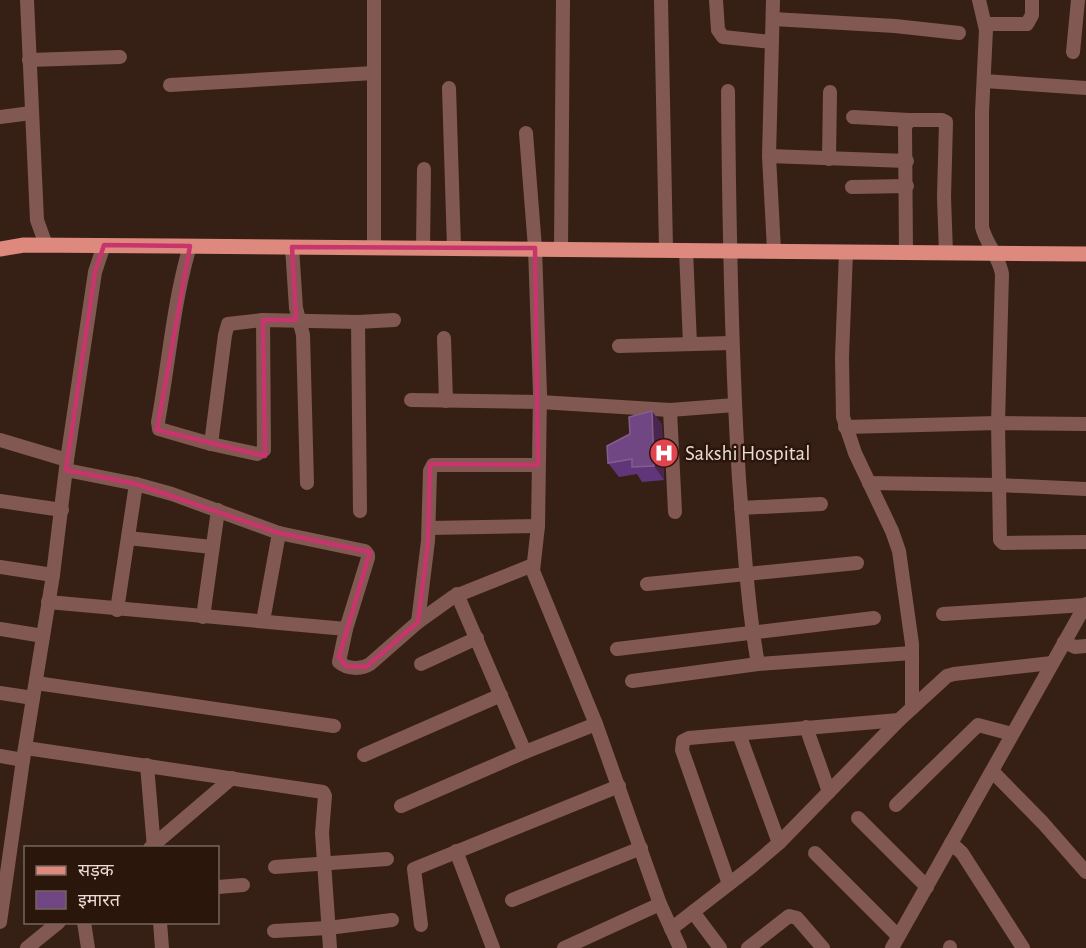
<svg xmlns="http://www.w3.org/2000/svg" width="1086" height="948" viewBox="0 0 1086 948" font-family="'Alegreya Sans','Noto Sans Devanagari',sans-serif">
	<rect width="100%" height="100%" fill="#362016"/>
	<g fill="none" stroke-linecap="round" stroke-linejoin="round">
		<!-- minor -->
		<g stroke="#825852" stroke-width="14">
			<path d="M27 0 37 220 46 245"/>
			<path d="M374 0V248"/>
			<path d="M661 0 666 249"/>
			<path d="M716 0 718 30 723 37 772 42"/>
			<path d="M773 0 769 156 774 250"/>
			<path d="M979 0 986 30 982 112V227C986 244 999 256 1002 274L998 423 1000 540 1003 543 1086 542"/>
			<path d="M773 19 895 26 959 33"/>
			<path d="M985 24H1027L1032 15V0"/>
			<path d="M1073 52 1078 0"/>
			<path d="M29 60 120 57"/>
			<path d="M984 81 1086 88"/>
			<path d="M170 85 374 73"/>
			<path d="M449 88 454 248"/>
			<path d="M728 91C729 221 731 350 739 479 744 541 747 603 758 664"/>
			<path d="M0 117 31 113"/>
			<path d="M853 117 909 120"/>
			<path d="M526 133 535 248 540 394 538 526 533 571 596 724 660 904 680 948"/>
			<path d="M769 156 907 161"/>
			<path d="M829 159 830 92"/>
			<path d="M852 187 907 186"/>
			<path d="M190 246C173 303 169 363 158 422L159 429 211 444 257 454 264 450 263 320"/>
			<path d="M292 247 296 308 303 335 307 483"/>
			<path d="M423 248 424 169"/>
			<path d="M561 248 563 0"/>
			<path d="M686 250 690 344"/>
			<path d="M846 252 842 357 843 417 855 453 892 531 899 551 912 644V708"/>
			<path d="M906 253 905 127 909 120H942L946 122 944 197 946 253"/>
			<path d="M358 322 360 511"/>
			<path d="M444 338 446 401"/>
			<path d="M619 346 732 343"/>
			<path d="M411 400 540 402 670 410 735 405"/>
			<path d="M670 410 675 512"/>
			<path d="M845 427 998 423 1086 424"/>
			<path d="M0 440 67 460"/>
			<path d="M211 444 225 335 228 324 263 320 358 322 394 320"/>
			<path d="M66 470 136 484 172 494 279 533 365 551 368 555V558L346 629"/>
			<path d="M869 483 998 485 1086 489"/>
			<path d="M0 501 62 510"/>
			<path d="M741 508 821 504"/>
			<path d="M429 528 538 526"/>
			<path d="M128 538 212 547"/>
			<path d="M0 567 53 575"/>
			<path d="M647 584 857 563"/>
			<path d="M457 594 525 752"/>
			<path d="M48 602 346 629 339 662C347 669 361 670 370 664L418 622 453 597 533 565"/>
			<path d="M117 610 136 484"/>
			<path d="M943 614 1085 605"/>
			<path d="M203 617 218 510"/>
			<path d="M263 621 279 533"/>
			<path d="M418 622 428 541 430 471 433 465H538"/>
			<path d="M0 629 43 636"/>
			<path d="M1064 642 1075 647 1086 646"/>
			<path d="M617 649 874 618"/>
			<path d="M421 664 477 638"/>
			<path d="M632 681 758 664 912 653"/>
			<path d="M36 683 334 726"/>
			<path d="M0 693 33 698"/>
			<path d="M806 727 829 792"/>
			<path d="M739 734 779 843"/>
			<path d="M26 748 323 792 325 796 322 833 330 948"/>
			<path d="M364 755 501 695"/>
			<path d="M0 756 23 760"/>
			<path d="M147 765 154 848"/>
			<path d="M992 771 1043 823 1086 872"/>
			<path d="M896 805 978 725 1012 734"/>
			<path d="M401 806 525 752 596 724"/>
			<path d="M858 818 927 887"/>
			<path d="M951 843 962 853 1023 948"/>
			<path d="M150 848 232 778"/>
			<path d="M456 851 493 948"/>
			<path d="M815 853 898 936"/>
			<path d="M275 867 387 859"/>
			<path d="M729 884 682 750 683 741 689 738 899 720"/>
			<path d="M218 887 243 885"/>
			<path d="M512 900 641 848"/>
			<path d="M693 912 720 948"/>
			<path d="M0 922 23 760 53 575 67 460 95 272 104 245"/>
			<path d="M84 922 88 948"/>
			<path d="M160 922 162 948"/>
			<path d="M421 925 414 869 619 786"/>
			<path d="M671 929 751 867 779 843 899 720 947 676 954 674 1052 663"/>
			<path d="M274 931 328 928 392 920"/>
			<path d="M950 947V948"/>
			<path d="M27 948 59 922"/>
			<path d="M564 948 660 904"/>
			<path d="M748 948 789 916 797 918 823 948"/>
			<path d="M892 948 1086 604"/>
		</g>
		<!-- major -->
		<path stroke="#de897e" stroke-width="15" d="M0 249 24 245 171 246 1086 254"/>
	</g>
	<!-- wall -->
	<path fill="#61357a" d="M652 411 662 425 664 480 642 482 637 474 619 477 608 463Z"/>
	<!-- shaded-wall -->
	<path fill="#4a254e" d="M652 411 662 425 664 480 654 466Z"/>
	<!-- building -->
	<path fill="#704783" stroke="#835e90" stroke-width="1.5" d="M652 411 654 466 632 467V459L608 463 607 446 630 434 629 417Z"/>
	<!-- marked area -->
	<path fill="none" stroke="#c8356d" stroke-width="4.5" stroke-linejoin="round" d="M104 245 190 246 157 430 265 456 263 320H296L292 247 535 248 538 465 430 464 428 541 418 622 366 667 346 666 339 657 370 552 279 533 136 484 66 470 95 272Z"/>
	<!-- icons -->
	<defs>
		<g id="hospital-disc" transform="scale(1.5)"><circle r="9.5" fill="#e0444e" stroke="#2b160c"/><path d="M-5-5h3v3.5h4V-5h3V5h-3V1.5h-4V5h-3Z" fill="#fff"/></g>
	</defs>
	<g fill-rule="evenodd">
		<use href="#hospital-disc" x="664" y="453"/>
	</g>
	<g text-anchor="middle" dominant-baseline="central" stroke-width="5" stroke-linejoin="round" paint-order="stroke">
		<!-- poi labels -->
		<g font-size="21" fill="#eadbd4" stroke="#2b160c" text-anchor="start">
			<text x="685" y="453">Sakshi Hospital</text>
		</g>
	</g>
	<!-- legend -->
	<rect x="24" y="846" width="195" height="78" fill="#2b160c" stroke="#77655c" stroke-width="1.5"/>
	<rect x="36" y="866" width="30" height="9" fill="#de897e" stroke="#77655c" stroke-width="1.5"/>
	<text x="78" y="876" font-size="18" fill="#eadbd4">सड़क</text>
	<rect x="36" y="891" width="30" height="18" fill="#704783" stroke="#77655c" stroke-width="1.5"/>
	<text x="78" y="906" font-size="18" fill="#eadbd4">इमारत</text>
</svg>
